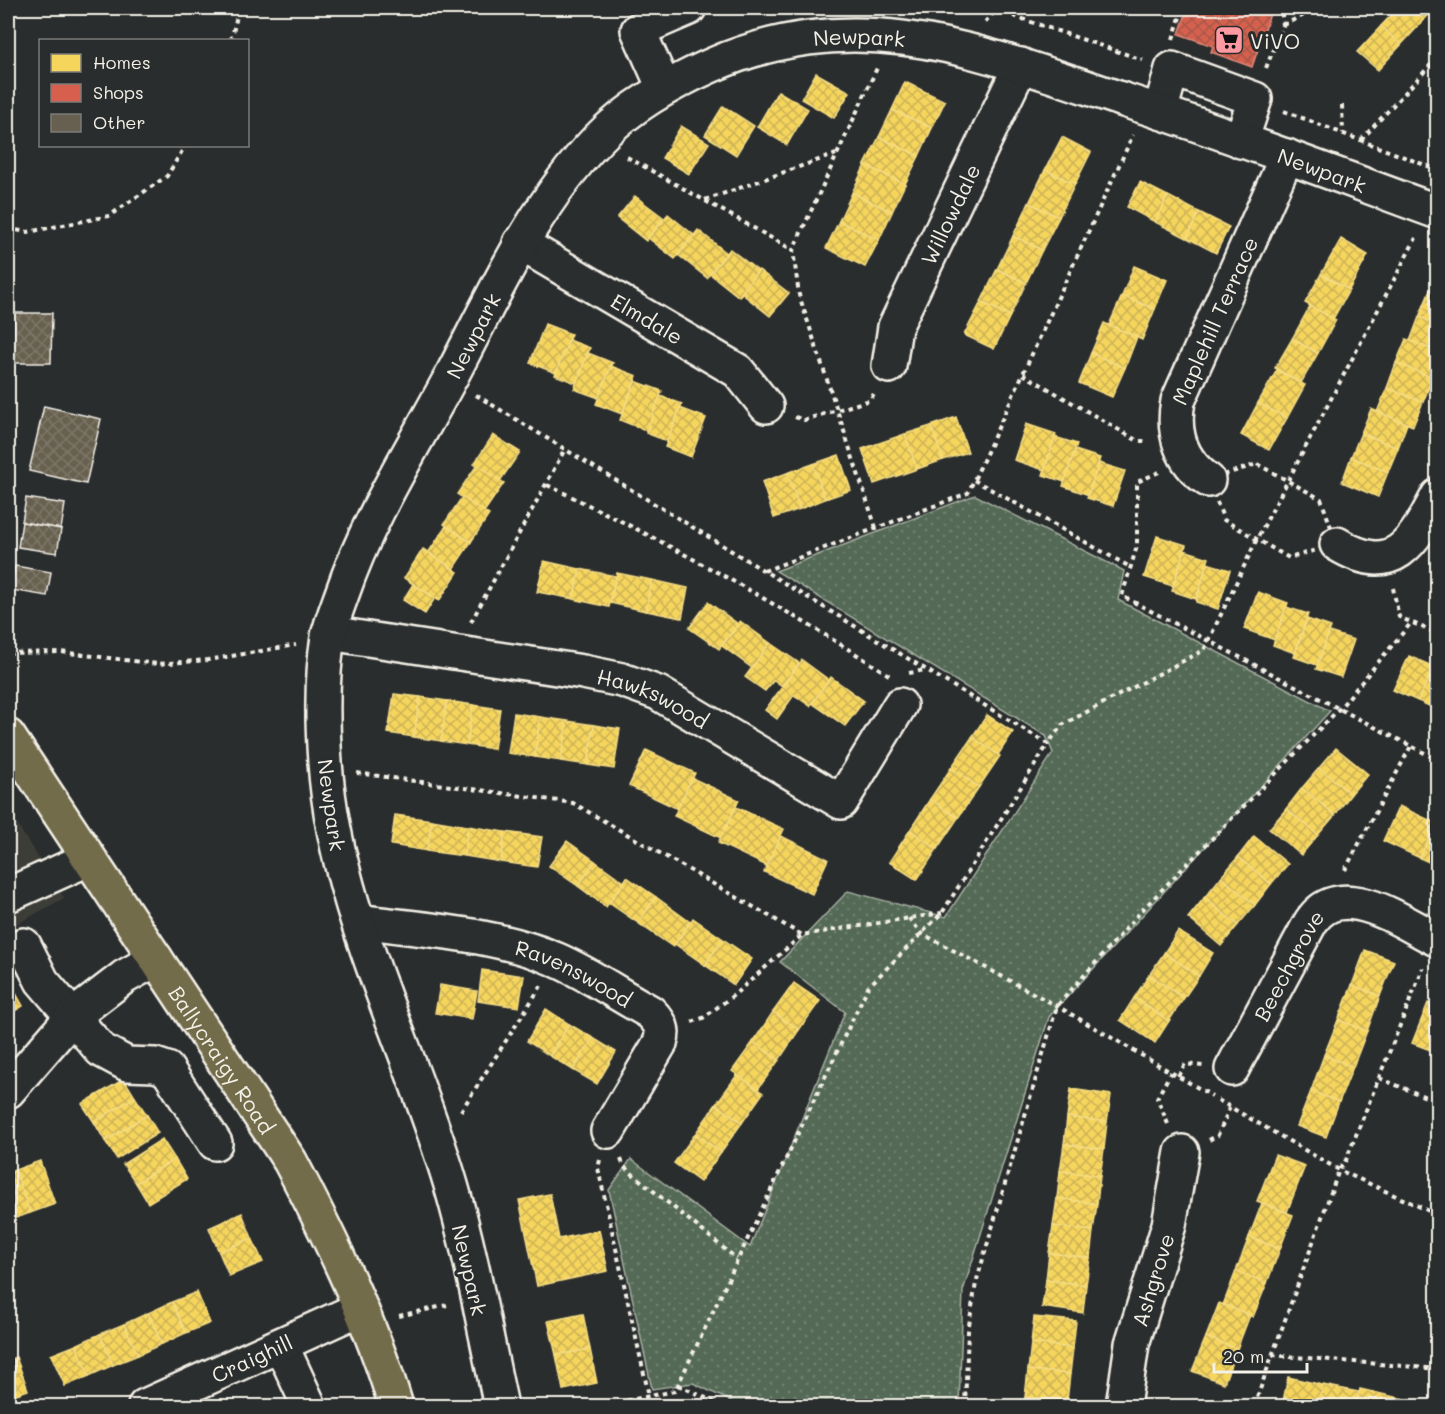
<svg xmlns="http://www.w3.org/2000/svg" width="1445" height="1414" viewBox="0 0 1445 1414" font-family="Mali,sans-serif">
	<defs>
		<pattern id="park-dots" width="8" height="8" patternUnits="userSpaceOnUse" patternTransform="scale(1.5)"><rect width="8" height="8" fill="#556b57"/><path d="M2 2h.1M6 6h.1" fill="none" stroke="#6e816f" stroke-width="1.8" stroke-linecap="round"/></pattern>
		<pattern id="homes-cross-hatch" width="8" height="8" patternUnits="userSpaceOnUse" patternTransform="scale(1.5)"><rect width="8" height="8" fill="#f6d55c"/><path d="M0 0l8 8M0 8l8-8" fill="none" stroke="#cbb256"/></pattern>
		<pattern id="shops-cross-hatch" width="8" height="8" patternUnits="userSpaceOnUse" patternTransform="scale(1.5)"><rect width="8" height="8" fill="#d6604d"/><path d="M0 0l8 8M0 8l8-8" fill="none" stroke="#a5584b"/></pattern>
		<pattern id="building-cross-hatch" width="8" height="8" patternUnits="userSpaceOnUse" patternTransform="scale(1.5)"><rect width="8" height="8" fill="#676050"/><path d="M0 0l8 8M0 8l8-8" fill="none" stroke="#7d7769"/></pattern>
	</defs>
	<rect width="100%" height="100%" fill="#2a2d2e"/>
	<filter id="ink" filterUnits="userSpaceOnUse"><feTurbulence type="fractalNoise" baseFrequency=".0167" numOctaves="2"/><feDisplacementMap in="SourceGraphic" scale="12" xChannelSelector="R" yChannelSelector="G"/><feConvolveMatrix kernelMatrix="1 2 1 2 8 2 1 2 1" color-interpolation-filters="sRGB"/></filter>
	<g filter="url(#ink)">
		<!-- built -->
		<path fill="#3c3c38" d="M8 810 64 898 8 929Z"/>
		<!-- park -->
		<path fill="url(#park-dots)" stroke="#a4aea0" stroke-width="1.5" d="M975 495 1124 571 1118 600 1330 711 1049 1017 963 1291 959 1406H741L693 1383 652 1389 609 1190 631 1159 750 1247 845 1012 780 962 848 891 946 917 1053 753 1046 736 776 571Z"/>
		<!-- homes -->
		<g fill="url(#homes-cross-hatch)" stroke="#f5dd86" stroke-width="1.5">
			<path d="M1398 8H1411L1424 20 1401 45 1381 26Z"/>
			<path d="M1411 8H1435L1424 20Z"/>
			<path d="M1381 26 1401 45 1378 70 1357 52Z"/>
			<path d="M816 73 850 92 834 118 801 99Z"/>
			<path d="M905 82 945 101 932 128 892 110Z"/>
			<path d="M778 91 808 109 787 145 757 127Z"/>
			<path d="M723 106 754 126 736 155 705 135Z"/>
			<path d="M892 110 932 128 919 156 879 137Z"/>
			<path d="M681 126 709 143 689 174 662 158Z"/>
			<path d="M879 137 919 156 905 184 865 165Z"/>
			<path d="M1062 137 1091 152 1075 184 1045 170Z"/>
			<path d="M865 165 905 184 892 212 852 193Z"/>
			<path d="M1045 170 1075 184 1059 217 1029 203Z"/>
			<path d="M1140 182 1168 196 1155 222 1127 207Z"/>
			<path d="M852 193 892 212 879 240 839 221Z"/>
			<path d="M635 196 664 218 646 241 617 218Z"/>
			<path d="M1168 196 1199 212 1187 238 1155 222Z"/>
			<path d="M1029 203 1059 217 1042 250 1013 236Z"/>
			<path d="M1199 212 1229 227 1216 253 1187 238Z"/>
			<path d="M668 214 694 235 675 259 648 238Z"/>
			<path d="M839 221 879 240 865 267 826 248Z"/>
			<path d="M698 230 727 253 707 278 678 255Z"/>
			<path d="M1013 236 1042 250 1026 283 997 269Z"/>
			<path d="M1341 239 1368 255 1349 290 1321 274Z"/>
			<path d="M730 249 758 271 739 297 710 274Z"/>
			<path d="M1134 266 1167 280 1155 309 1122 296Z"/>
			<path d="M997 269 1026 283 1010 316 981 302Z"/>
			<path d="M759 270 789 293 770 316 741 293Z"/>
			<path d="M1438 271V296L1429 293Z"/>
			<path d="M1321 274 1349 290 1333 319 1305 303Z"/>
			<path d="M1429 293 1438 296V324L1419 317Z"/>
			<path d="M1122 296 1155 309 1142 340 1109 325Z"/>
			<path d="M981 302 1010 316 994 349 964 335Z"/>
			<path d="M1310 306 1336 320 1318 353 1292 339Z"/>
			<path d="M1419 317 1438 324V352L1410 341Z"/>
			<path d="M1104 323 1137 337 1125 368 1091 353Z"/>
			<path d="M545 324 571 334 556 373 530 363Z"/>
			<path d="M1292 339 1318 353 1301 383 1275 368Z"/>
			<path d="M1406 339 1438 352V366L1433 378 1396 363Z"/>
			<path d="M569 340 590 348 576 383 555 375Z"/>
			<path d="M588 353 613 363 599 398 574 389Z"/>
			<path d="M1091 353 1125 368 1112 397 1079 383Z"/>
			<path d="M1396 363 1433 378 1423 402 1387 388Z"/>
			<path d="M611 366 637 376 622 414 596 404Z"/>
			<path d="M1277 370 1305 385 1287 418 1258 403Z"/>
			<path d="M635 381 662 391 647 431 620 420Z"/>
			<path d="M1387 388 1423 402 1413 426 1377 412Z"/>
			<path d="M660 396 682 404 667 441 646 433Z"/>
			<path d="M1258 403 1287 418 1269 450 1241 435Z"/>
			<path d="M680 408 706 418 691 457 665 447Z"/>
			<path d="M1371 409 1407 424 1398 448 1361 433Z"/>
			<path d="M956 417 968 452 943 460 931 426Z"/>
			<path d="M1026 424 1056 434 1044 470 1014 460Z"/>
			<path d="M931 426 943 460 917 469 905 434Z"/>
			<path d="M1361 433 1398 448 1388 472 1351 457Z"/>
			<path d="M905 434 917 469 874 484 862 449Z"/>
			<path d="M493 435 520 452 500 481 474 464Z"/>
			<path d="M1055 437 1077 444 1065 482 1043 475Z"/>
			<path d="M1075 450 1100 458 1089 495 1063 486Z"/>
			<path d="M839 455 851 490 825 499 813 464Z"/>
			<path d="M1351 457 1388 472 1378 497 1342 482Z"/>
			<path d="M1099 463 1125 471 1113 506 1087 498Z"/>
			<path d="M813 464 825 499 800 509 787 473Z"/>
			<path d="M477 465 504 483 484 512 457 494Z"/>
			<path d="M787 473 800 509 774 518 762 482Z"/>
			<path d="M462 497 489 515 471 542 444 524Z"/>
			<path d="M446 526 471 542 453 569 428 553Z"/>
			<path d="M1157 536 1186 545 1173 586 1144 577Z"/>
			<path d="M423 549 458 572 439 601 404 578Z"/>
			<path d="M1184 550 1209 558 1196 599 1172 591Z"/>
			<path d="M544 561 580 569 573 599 537 592Z"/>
			<path d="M1207 563 1230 570 1218 609 1196 602Z"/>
			<path d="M580 569 616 576 609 607 573 599Z"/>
			<path d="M617 573 652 580 646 611 610 603Z"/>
			<path d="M652 580 688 588 682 618 646 611Z"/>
			<path d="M413 584 435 598 425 614 403 600Z"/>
			<path d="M1258 592 1288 603 1275 640 1244 629Z"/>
			<path d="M708 602 738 624 719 649 689 628Z"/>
			<path d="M1286 607 1308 614 1295 653 1273 645Z"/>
			<path d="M1307 619 1331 627 1317 665 1294 657Z"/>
			<path d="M740 621 770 643 752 668 722 646Z"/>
			<path d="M1329 632 1354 640 1341 677 1316 669Z"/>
			<path d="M770 643 799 663 782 686 774 680 765 691 745 677Z"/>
			<path d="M1409 656 1434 667 1418 701 1393 690Z"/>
			<path d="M802 660 829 680 810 706 794 695 777 719 765 710Z"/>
			<path d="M1434 667 1438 668V710L1418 701Z"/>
			<path d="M831 677 864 701 845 726 812 703Z"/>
			<path d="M394 694 420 697 414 737 388 733Z"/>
			<path d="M420 697 447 701 441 741 414 737Z"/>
			<path d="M447 701 473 705 467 745 441 741Z"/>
			<path d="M473 705 500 709 494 749 467 745Z"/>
			<path d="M514 713 540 717 535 757 508 753Z"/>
			<path d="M987 715 1013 732 998 755 972 737Z"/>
			<path d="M540 717 567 721 561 761 535 757Z"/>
			<path d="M567 721 594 725 588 765 561 761Z"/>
			<path d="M594 725 620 729 614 769 588 765Z"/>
			<path d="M972 737 1000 756 979 787 951 768Z"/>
			<path d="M1336 748 1368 774 1351 794 1319 768Z"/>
			<path d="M646 750 695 773 678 809 629 786Z"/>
			<path d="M951 768 979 787 958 818 930 799Z"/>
			<path d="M1319 768 1351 794 1335 815 1302 788Z"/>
			<path d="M692 778 739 800 721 838 674 816Z"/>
			<path d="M1302 788 1335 815 1318 835 1286 809Z"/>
			<path d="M930 799 958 818 937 849 910 830Z"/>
			<path d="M1399 806 1436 823 1420 858 1383 841Z"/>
			<path d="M736 807 784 829 767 866 718 843Z"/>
			<path d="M1286 809 1318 835 1301 855 1269 829Z"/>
			<path d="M395 815 432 820 427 851 391 845Z"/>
			<path d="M432 820 468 826 464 856 427 851Z"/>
			<path d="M1436 823H1438V866L1420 858Z"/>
			<path d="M468 826 505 832 501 862 464 856Z"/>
			<path d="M910 830 937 849 917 880 889 862Z"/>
			<path d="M505 832 542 837 537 867 501 862Z"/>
			<path d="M781 836 828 859 812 894 764 872Z"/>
			<path d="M1254 836 1288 864 1271 884 1238 857Z"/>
			<path d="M567 841 595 861 578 886 549 866Z"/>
			<path d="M1238 857 1271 884 1255 905 1221 877Z"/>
			<path d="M595 861 624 882 606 907 578 886Z"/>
			<path d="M627 877 656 897 638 923 609 903Z"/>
			<path d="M1221 877 1255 905 1238 925 1204 898Z"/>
			<path d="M656 897 690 922 673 947 638 923Z"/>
			<path d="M1204 898 1238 925 1221 946 1188 918Z"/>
			<path d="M693 918 723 939 705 965 675 944Z"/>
			<path d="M1178 931 1213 953 1199 976 1164 953Z"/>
			<path d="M723 939 752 959 734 985 705 965Z"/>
			<path d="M1365 950 1394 961 1380 996 1352 985Z"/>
			<path d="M1164 953 1199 976 1184 998 1149 975Z"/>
			<path d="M482 970 524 976 519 1007 478 1001Z"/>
			<path d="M1149 975 1184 998 1169 1021 1134 998Z"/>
			<path d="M794 983 820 1001 799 1030 773 1012Z"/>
			<path d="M440 985 477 991 472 1019 435 1013Z"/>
			<path d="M1352 985 1380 996 1367 1031 1338 1020Z"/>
			<path d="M12 986 23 1006 8 1015V989Z"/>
			<path d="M1134 998 1169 1021 1155 1043 1120 1020Z"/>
			<path d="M1428 1003 1438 1007V1053L1412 1043Z"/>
			<path d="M546 1009 569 1024 550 1056 527 1041Z"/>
			<path d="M773 1012 799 1030 779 1060 753 1042Z"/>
			<path d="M1338 1020 1367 1031 1353 1067 1324 1055Z"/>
			<path d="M569 1024 593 1038 573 1070 550 1056Z"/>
			<path d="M593 1038 616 1052 597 1084 573 1070Z"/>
			<path d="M753 1042 779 1060 758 1089 732 1071Z"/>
			<path d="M1324 1055 1353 1067 1339 1102 1311 1091Z"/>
			<path d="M737 1075 763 1093 742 1123 716 1104Z"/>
			<path d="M124 1079 135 1097 94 1122 82 1104Z"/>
			<path d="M1071 1089 1111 1095 1107 1122 1067 1117Z"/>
			<path d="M1311 1091 1339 1102 1326 1137 1297 1126Z"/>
			<path d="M135 1097 147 1115 105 1141 94 1122Z"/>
			<path d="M716 1104 742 1123 721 1152 695 1134Z"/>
			<path d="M147 1115 158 1133 117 1159 105 1141Z"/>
			<path d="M1067 1117 1107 1122 1104 1149 1064 1144Z"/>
			<path d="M695 1134 721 1152 700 1182 674 1163Z"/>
			<path d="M162 1139 175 1159 136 1183 123 1164Z"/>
			<path d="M1064 1144 1104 1149 1100 1176 1060 1171Z"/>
			<path d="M1275 1155 1305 1166 1287 1212 1257 1201Z"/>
			<path d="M175 1159 187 1179 148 1203 136 1183Z"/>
			<path d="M40 1161 55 1204 30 1213 15 1170Z"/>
			<path d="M15 1170 30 1213 10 1220 8 1211V1173Z"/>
			<path d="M1060 1171 1100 1176 1097 1204 1057 1198Z"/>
			<path d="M550 1194 559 1239 599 1230 608 1271 537 1286 519 1200Z"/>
			<path d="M1057 1198 1097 1204 1093 1231 1053 1226Z"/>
			<path d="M1262 1203 1293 1215 1280 1249 1249 1237Z"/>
			<path d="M242 1213 252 1238 219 1252 209 1228Z"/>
			<path d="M1053 1226 1093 1231 1090 1258 1049 1253Z"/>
			<path d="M1249 1237 1280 1249 1267 1283 1236 1271Z"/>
			<path d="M252 1238 263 1262 229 1276 219 1252Z"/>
			<path d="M1049 1253 1090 1258 1086 1285 1046 1280Z"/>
			<path d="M1236 1271 1267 1283 1253 1317 1223 1305Z"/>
			<path d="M1046 1280 1086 1285 1083 1313 1042 1307Z"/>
			<path d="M197 1292 210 1323 186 1333 172 1302Z"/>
			<path d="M172 1302 186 1333 162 1344 148 1313Z"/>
			<path d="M1219 1303 1250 1315 1237 1349 1206 1337Z"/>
			<path d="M148 1313 162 1344 138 1355 124 1324Z"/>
			<path d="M583 1314 590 1349 556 1355 548 1321Z"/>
			<path d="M1034 1317 1076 1321 1073 1348 1031 1343Z"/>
			<path d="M124 1324 138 1355 113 1365 100 1334Z"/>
			<path d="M100 1334 113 1365 89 1376 76 1345Z"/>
			<path d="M1206 1337 1237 1349 1224 1383 1192 1371Z"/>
			<path d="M1031 1343 1073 1348 1070 1374 1028 1370Z"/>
			<path d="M76 1345 89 1376 65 1386 51 1355Z"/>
			<path d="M590 1349 597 1383 563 1390 556 1355Z"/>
			<path d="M16 1357 28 1390 8 1397V1360Z"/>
			<path d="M1028 1370 1070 1374 1067 1401 1025 1397Z"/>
			<path d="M1288 1377 1323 1385 1319 1406H1282Z"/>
			<path d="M1323 1385 1359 1392 1356 1406H1319Z"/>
			<path d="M1360 1389 1395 1397 1393 1406H1356Z"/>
			<path d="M1025 1397 1067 1401V1406H1024Z"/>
			<path d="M1395 1397 1432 1405V1406H1393Z"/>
		</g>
		<!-- shops -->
		<path fill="url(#shops-cross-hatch)" stroke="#df8c7c" stroke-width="1.5" d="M1188 8H1251L1270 14 1252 67 1211 52 1213 46 1179 34Z"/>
		<!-- building -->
		<g fill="url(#building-cross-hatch)" stroke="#f4f1e8" stroke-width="1.5">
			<path d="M14 313H52L51 363H13Z"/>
			<path d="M44 406 101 419 86 484 29 471Z"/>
			<path d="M26 498 65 504 61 529 22 522Z"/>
			<path d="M22 522 61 529 57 553 18 547Z"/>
			<path d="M15 566 51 572 47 596 11 590Z"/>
		</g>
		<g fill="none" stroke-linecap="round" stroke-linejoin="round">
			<!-- minor casing -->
			<g stroke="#f4f1e8" stroke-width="38">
				<g id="minor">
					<path d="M664 88 638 30 689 8"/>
					<path d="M1160 112 1172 69 1255 99 1241 141"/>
					<path id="s1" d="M520 243 738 371 766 406"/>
					<path id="s2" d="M889 366 895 327 1021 65"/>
					<path id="s3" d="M1208 480C1181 461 1172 433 1178 401L1287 156"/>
					<path d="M1337 544C1394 579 1413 543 1438 496"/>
					<path id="s4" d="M329 633 583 672 622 680 658 693 841 802 900 705"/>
					<path d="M8 895 88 859"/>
					<path id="s5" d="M358 921C424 930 495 933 557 960 589 974 619 995 650 1012 660 1022 665 1029 660 1043L608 1131"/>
					<path d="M24 945 42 981 101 1050 127 1064 155 1065 167 1069 215 1143"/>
					<path id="s6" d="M1232 1069 1309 925C1338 874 1401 922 1438 940"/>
					<path d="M8 1091 73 1016 124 977 156 959"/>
					<path d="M281 1345 309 1406"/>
					<path id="s7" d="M145 1406 359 1309"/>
					<path id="s8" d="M501 1406C485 1333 472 1257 451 1185 410 1044 335 910 325 762 322 720 321 679 328 637 331 623 337 608 342 594 369 515 415 445 454 371 496 291 533 207 597 140 629 107 668 85 710 66 860 0 983 53 1127 101 1232 135 1334 174 1438 212"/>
					<path id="s9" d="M1123 1406 1132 1344 1169 1225 1182 1152"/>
				</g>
			</g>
			<!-- major casing -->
			<g stroke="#f4f1e8" stroke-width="38">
				<g id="major">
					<path id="s10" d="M8 736 290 1161C331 1239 371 1322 396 1406"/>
				</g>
			</g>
			<!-- path -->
			<g stroke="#f4f1e8" stroke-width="4" stroke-dasharray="4.5 4.5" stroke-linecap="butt">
				<path d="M104 8 211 13 275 8"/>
				<path d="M996 10 1143 60"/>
				<path d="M985 22 998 8"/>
				<path d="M1283 25 1319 8"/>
				<path d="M1173 39 1183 8"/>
				<path d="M231 40 239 8"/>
				<path d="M1266 68 1283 25 1281 8"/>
				<path d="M1342 105 1343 133"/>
				<path d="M1284 111 1438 170"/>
				<path d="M1361 140 1438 57"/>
				<path d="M627 157 793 250"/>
				<path d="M705 200 836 154"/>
				<path d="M8 229 28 232 109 216 167 176 185 146"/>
				<path d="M1023 374 1138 441H1148"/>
				<path d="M476 395 1048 744 1062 725 1204 650 1257 539 1416 238"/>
				<path d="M795 417 804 420 870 400 875 392"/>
				<path d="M1257 464 1321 499 1337 544 1289 558 1224 520 1208 480Z"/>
				<path d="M1159 472 1137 482V546L1122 596 1438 760"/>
				<path d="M974 480 1130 567"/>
				<path d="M547 485C662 539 782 606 889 675"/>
				<path d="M876 528 799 295 793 250 877 68"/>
				<path d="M764 571 968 493 1133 135"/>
				<path d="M1393 588 1399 617 1438 634"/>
				<path d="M471 622 565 449"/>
				<path d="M8 653 61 652 157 664 208 660 296 645"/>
				<path d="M909 673 925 670"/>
				<path d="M357 773 573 803 802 935"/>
				<path d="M1345 870 1411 746"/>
				<path d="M909 918 921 933 1057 1006 1212 1096"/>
				<path d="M692 1022 703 1018 734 995 802 935 942 913"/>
				<path d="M1178 1076 1185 1064 1203 1066"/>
				<path d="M1379 1078 1438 1102"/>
				<path d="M1218 1100 1339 1170 1438 1215"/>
				<path d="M461 1111 541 986"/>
				<path d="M1168 1124 1157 1098 1171 1072"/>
				<path d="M1209 1140 1218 1135 1230 1107"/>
				<path d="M621 1159 624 1167 737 1259"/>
				<path d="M600 1160 598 1168 649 1396"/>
				<path d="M399 1316 447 1305"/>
				<path d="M1272 1355 1438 1369"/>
				<path d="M678 1385 723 1406"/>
				<path d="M600 1406 675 1391 868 987 942 913 1048 744"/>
				<path d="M965 1406 968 1331 976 1283 1057 1006 1146 906 1339 709 1411 623"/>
				<path d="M1254 1406 1339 1170 1346 1160 1423 968"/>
			</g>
			<!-- minor -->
			<use href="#minor" stroke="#2a2d2e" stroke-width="33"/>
			<!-- major -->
			<use href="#major" stroke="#736c4b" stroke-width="33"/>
		</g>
	</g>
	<!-- icons -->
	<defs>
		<g id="supermarket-square" transform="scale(1.5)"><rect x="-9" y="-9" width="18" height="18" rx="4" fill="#ff9aa2" stroke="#2a2d2e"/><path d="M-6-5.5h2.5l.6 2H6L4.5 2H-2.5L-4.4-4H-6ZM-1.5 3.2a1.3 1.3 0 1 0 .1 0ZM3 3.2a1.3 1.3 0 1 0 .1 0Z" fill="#111"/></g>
	</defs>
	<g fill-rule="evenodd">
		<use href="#supermarket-square" x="1229" y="40"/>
	</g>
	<g text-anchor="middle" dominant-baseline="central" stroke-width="6" stroke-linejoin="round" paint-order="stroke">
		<!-- street labels -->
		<g font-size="21" fill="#f4f1e8" stroke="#2a2d2e">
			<text stroke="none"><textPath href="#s8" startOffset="1652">Newpark</textPath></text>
			<text stroke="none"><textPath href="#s8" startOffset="2136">Newpark</textPath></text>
			<text stroke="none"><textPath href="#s2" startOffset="165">Willowdale</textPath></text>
			<text stroke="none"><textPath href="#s1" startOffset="148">Elmdale</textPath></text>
			<text stroke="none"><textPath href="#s3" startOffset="178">Maplehill Terrace</textPath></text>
			<text stroke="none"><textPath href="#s8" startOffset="1130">Newpark</textPath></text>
			<text stroke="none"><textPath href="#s4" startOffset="332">Hawkswood</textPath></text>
			<text transform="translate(332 805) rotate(82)">Newpark</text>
			<text stroke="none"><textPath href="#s6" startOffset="118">Beechgrove</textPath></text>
			<text stroke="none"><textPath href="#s5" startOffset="224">Ravenswood</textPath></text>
			<text stroke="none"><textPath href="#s10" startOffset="388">Ballycraigy Road</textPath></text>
			<text transform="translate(470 1270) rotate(77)">Newpark</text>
			<text stroke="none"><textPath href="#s9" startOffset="130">Ashgrove</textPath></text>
			<text stroke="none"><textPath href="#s7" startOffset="117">Craighill</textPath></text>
		</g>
		<!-- poi labels -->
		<g font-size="21" fill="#f4f1e8" stroke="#2a2d2e" text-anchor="start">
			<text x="1250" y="40">ViVO</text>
		</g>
	</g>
	<!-- margin -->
	<rect width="1445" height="1414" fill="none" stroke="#2a2d2e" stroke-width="30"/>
	<rect x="15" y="15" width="1415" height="1384" fill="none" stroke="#f4f1e8" stroke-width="2" filter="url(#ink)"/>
	<!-- legend -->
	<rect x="39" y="39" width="210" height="108" fill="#2a2d2e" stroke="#7b7b78" stroke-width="1.5"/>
	<rect x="51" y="54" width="30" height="18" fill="#f6d55c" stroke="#7b7b78" stroke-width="1.5"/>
	<text x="93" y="69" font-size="18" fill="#f4f1e8">Homes</text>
	<rect x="51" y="84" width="30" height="18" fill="#d6604d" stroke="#7b7b78" stroke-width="1.5"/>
	<text x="93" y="99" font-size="18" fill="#f4f1e8">Shops</text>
	<rect x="51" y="114" width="30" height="18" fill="#676050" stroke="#7b7b78" stroke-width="1.5"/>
	<text x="93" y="129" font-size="18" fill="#f4f1e8">Other</text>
	<!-- scale -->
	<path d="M1214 1363v9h93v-9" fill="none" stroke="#f4f1e8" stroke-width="3"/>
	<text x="1223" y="1363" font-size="18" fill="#f4f1e8" stroke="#2a2d2e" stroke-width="4.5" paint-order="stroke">20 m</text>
</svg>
